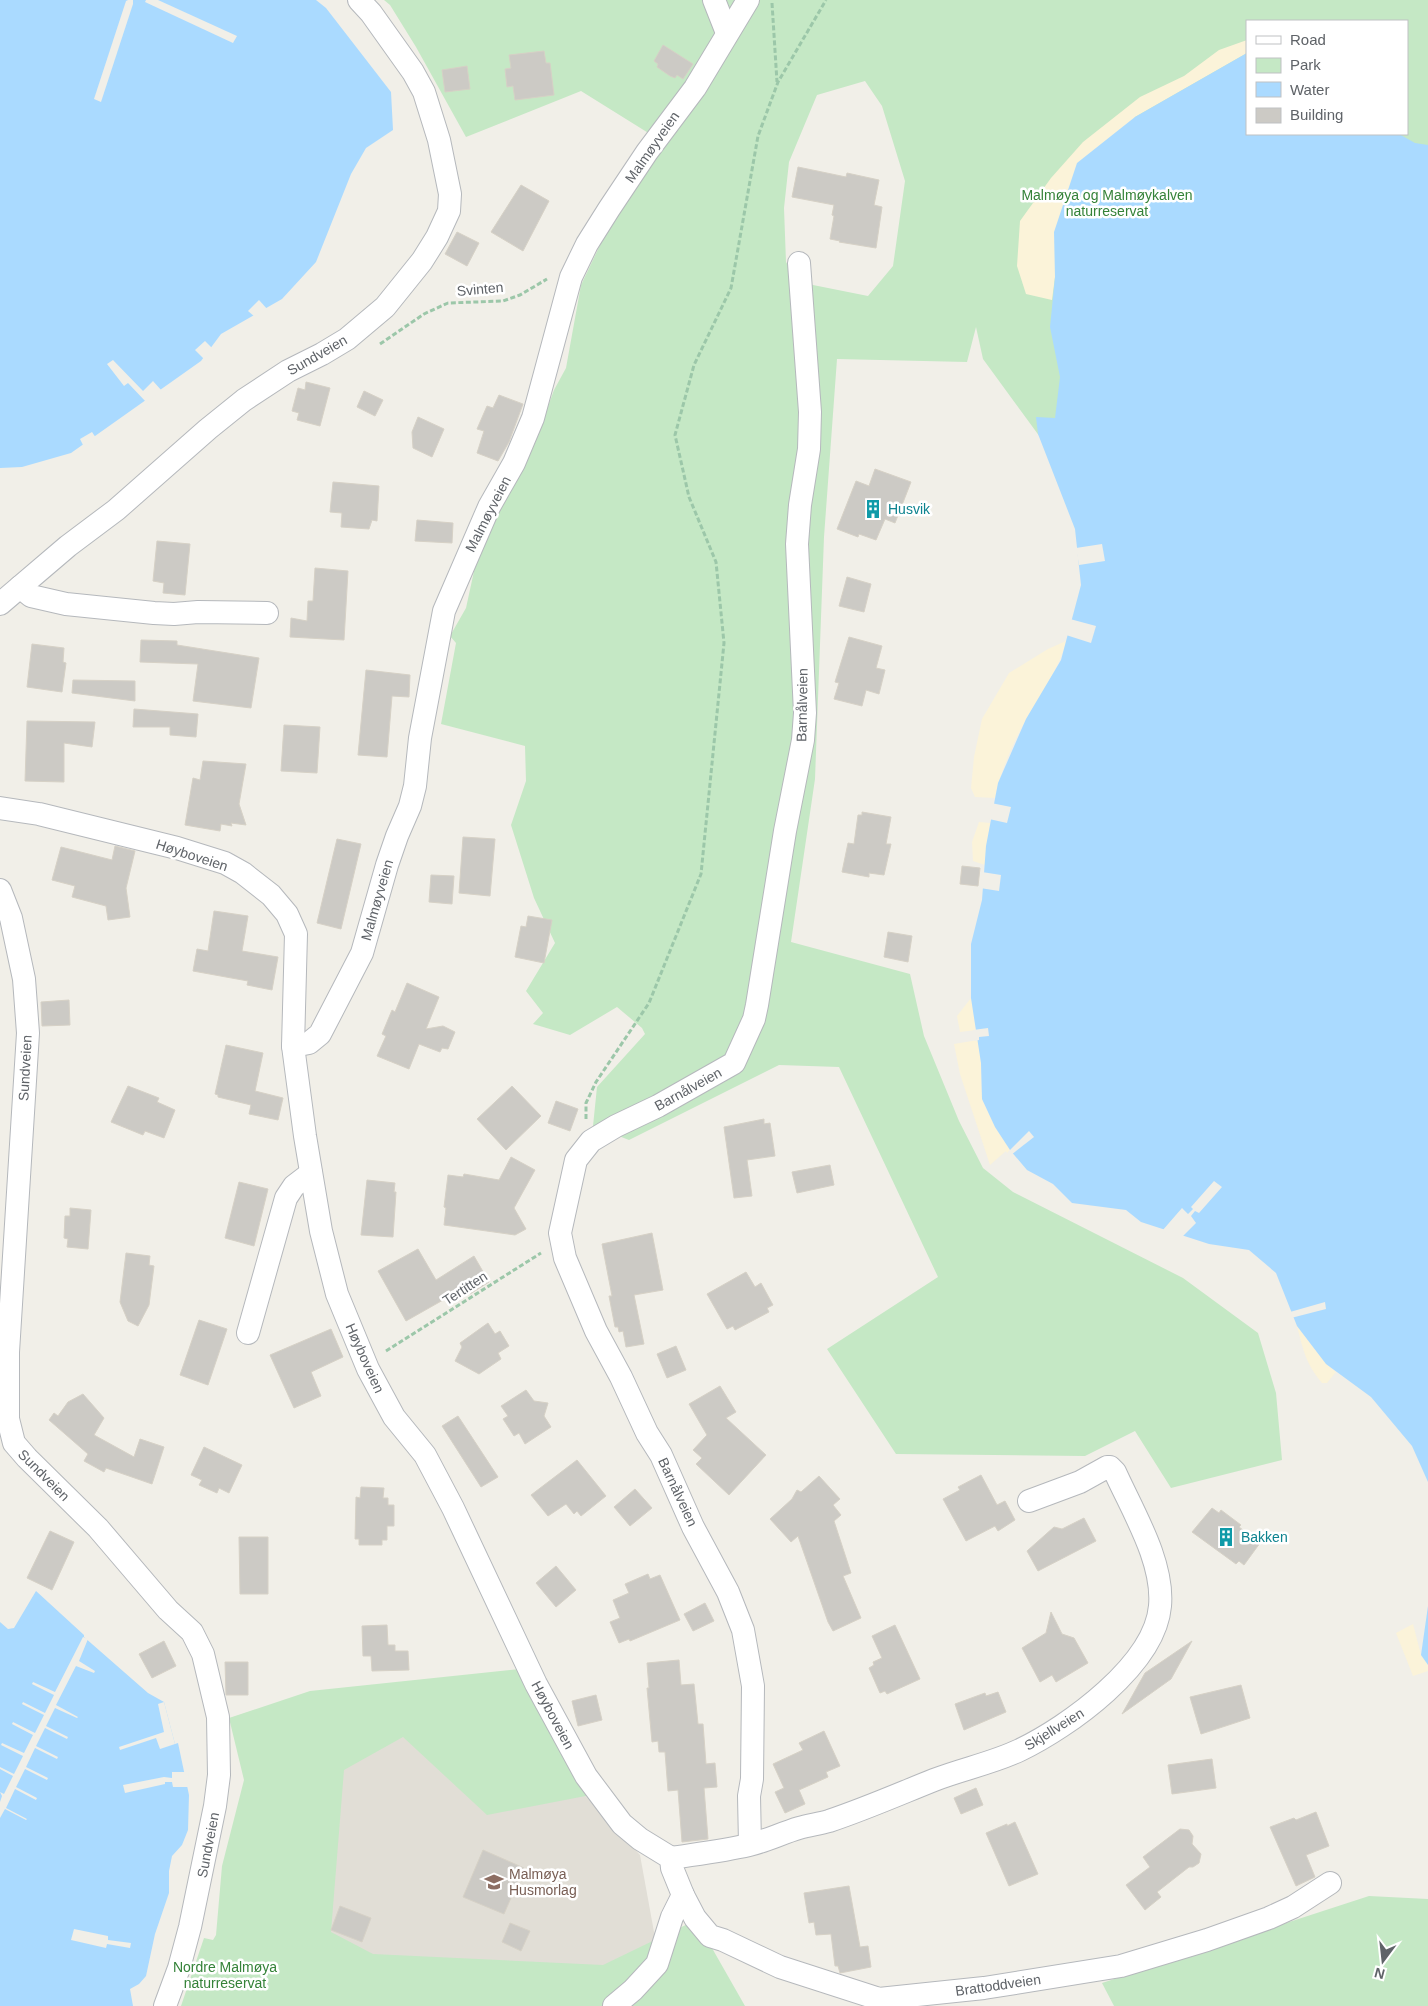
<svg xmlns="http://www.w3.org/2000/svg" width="1428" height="2006" viewBox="0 0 1428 2006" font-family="Helvetica,sans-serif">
	<rect width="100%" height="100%" fill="#f1efe8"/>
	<!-- education -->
	<path fill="#e1ded6" d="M445 1684 579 1789 640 1855 656 1943 639 1970 330 1958 276 1708Z"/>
	<!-- green -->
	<g fill="#c5e8c5" fill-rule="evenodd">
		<path d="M384 0H1428V320L1040 437 983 359 976 327 967 362 837 359 824 537 815 779 791 942 910 974 924 1036 959 1121 983 1168 1013 1192 1183 1278 1258 1333 1276 1393 1282 1460 1171 1488 1135 1431 1085 1456 896 1454 827 1349 938 1277 839 1067 779 1065 629 1140 593 1126 597 1087 645 1034 642 1028 617 1007 570 1035 533 1024 543 1013 526 991 555 943 534 898 511 825 526 781 525 746 441 724 456 643 450 636 466 608 476 562 497 511 532 450 554 390 566 368 581 285 601 243 634 189 666 144 581 91 466 137 416 47 390 5ZM1247 21H1407V134H1247ZM865 81 882 106 905 181 893 266 868 296 798 282 786 262 784 208 789 162 817 95Z"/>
		<path d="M529 1668 601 1793 487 1815 403 1737 344 1770 331 1932 373 1954 603 1965 696 1920 745 2006H181L204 1938 213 1940 216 1935 222 1866 244 1780 229 1718 310 1691Z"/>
		<path d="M1369 1896 1428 1899V2006H1114L1102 1983Z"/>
	</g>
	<!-- sand -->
	<g fill="#fbf3d9">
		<path d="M1247 40V53L1135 117 1055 277 1052 300 1026 294 1017 266 1020 221 1051 178 1083 142 1140 97 1184 76 1219 50Z"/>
		<path d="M1066 641C1059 669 1042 692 1028 716 1015 738 999 774 995 798L975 797 971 788 974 757 982 719 1009 673 1048 649Z"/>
		<path d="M979 822 990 823 985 865 973 861 972 842Z"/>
		<path d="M971 998 976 1030 960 1032 957 1016Z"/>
		<path d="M978 1040 981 1063 982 1099 995 1127 1010 1150 1007 1153 1006 1151 990 1165 960 1074 954 1044Z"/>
		<path d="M1297 1326 1326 1364 1336 1372 1327 1383H1322C1306 1364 1303 1350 1297 1326Z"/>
		<path d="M1413 1624 1421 1655 1428 1665V1671L1413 1676 1396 1633Z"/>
	</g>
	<!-- water -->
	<g fill="#aadaff">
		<path d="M0 0H316L326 8 391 92 393 130 366 148 351 174 316 262 282 299 221 334 201 361 71 453 22 467 0 468Z"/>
		<path d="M1247 53V134H1399L1415 143 1428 145V1482L1412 1446 1371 1397 1326 1364 1297 1326 1276 1273 1249 1250 1209 1244 1141 1222 1126 1210 1072 1203 1053 1184 1027 1170 1010 1150 995 1127 982 1099 981 1063 971 998V944L982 900 986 846 998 783 1026 719 1061 660 1081 585 1075 529 1038 434 1036 417 1055 418 1060 377 1050 327 1055 277 1054 232 1077 163 1135 117Z"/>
		<path d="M36 1591 84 1635V1637L148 1693 164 1702 175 1744 178 1743 189 1795 188 1830 182 1845 172 1856 169 1871V1893L155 1934 146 1976 139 1984 130 1989 133 2006H0V1622L8 1629 14 1628Z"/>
		<path d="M1428 1606V1665L1421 1655Z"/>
	</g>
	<!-- pier -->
	<g fill="#f1efe8">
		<path d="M128 0H133V4L101 102 94 99 126 1Z"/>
		<path d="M146 0H158L237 36 233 43 145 2Z"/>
		<path d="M259 300 268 310 255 317 248 311Z"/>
		<path d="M205 341 213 349 205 360 195 350Z"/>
		<path d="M113 360 143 391 153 381 162 391 146 402 128 383 124 386 107 364Z"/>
		<path d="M92 432 96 438 84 447 80 439Z"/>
		<path d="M1102 544 1105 561 1079 565 1076 548Z"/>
		<path d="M1070 619 1096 626 1091 643 1066 635Z"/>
		<path d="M991 803 1011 807 1007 823 989 819Z"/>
		<path d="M982 872 1001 875 999 891 980 888Z"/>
		<path d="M988 1028 989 1036 979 1037V1040L975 1041 973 1030Z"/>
		<path d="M1029 1131 1034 1137 1011 1155 1008 1152Z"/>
		<path d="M1214 1181 1222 1187 1199 1213 1195 1211 1191 1216 1196 1223 1182 1237 1162 1231 1182 1208 1188 1214 1193 1209 1191 1207Z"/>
		<path d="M1325 1302 1326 1309 1291 1318 1290 1312Z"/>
		<path d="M83 1637 88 1639 79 1661 95 1671 94 1673 76 1666 56 1705 78 1717 77 1718 55 1708 46 1726 68 1737 67 1739 45 1728 36 1746 58 1757 57 1759 35 1748 26 1767 48 1778 47 1780 25 1769 16 1787 37 1798 36 1800 15 1789 6 1808 27 1819 26 1820 5 1809 0 1818V1802L2 1796 0 1792 4 1794 13 1776 0 1769V1767L14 1774 23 1756 1 1745 2 1743 24 1753 33 1735 12 1724 13 1722 35 1733 44 1715 22 1704 23 1702 45 1713 54 1695 32 1684 33 1682 55 1692Z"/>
		<path d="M164 1702 175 1744 160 1749 156 1738 120 1750 119 1747 164 1732 158 1704Z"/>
		<path d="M172 1772H188L190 1787H173L172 1782H165V1784L125 1793 123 1785 164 1777 172 1778Z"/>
		<path d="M74 1929 108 1936V1940L131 1943 130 1948 107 1944 106 1948 71 1940Z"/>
	</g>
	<!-- building -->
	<g fill="#cccac5" stroke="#d6d1c6">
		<path d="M663 45 693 64 683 79 677 75 675 78 670 76 657 67 658 64 654 61Z"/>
		<path d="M544 51 546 63H550L554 95 515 100 513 86 507 87 505 69 511 68 509 55Z"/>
		<path d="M467 66 470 89 445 92 442 70Z"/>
		<path d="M798 167 846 177 847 173 879 180 874 205 882 207 876 248 839 242 840 241 830 239 834 216 832 215 834 205 792 197Z"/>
		<path d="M521 185 549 201 523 251 491 232Z"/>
		<path d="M457 232 479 243 467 266 445 254Z"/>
		<path d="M306 382 330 388 320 426 297 420 299 413 292 411 298 388 305 390Z"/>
		<path d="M364 391 383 400 375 416 357 407Z"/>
		<path d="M499 395 523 404 509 442 498 461 477 453 484 431 477 429 487 406 493 408Z"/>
		<path d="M418 417 444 429 432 457 413 448 412 432Z"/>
		<path d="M875 469 911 482 895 523 885 519 876 540 859 534 858 537 837 529 856 481 869 486Z"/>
		<path d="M333 482 379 486 377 521 372 520 369 529 341 527 342 513 330 512Z"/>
		<path d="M417 520 453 523 452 543 415 541Z"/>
		<path d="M157 541 190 544 185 595 163 593 164 583 153 581Z"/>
		<path d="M315 568 348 571 344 640 290 637 291 618 307 621 308 601H313Z"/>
		<path d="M847 577 871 584 864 612 839 606Z"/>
		<path d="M849 637 882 646 876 668 885 670 879 694 866 690 862 706 834 699 839 683 835 682Z"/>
		<path d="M141 640 177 641V645L259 658 251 708 193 701 198 664 140 662Z"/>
		<path d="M32 644 64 648 63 662 66 663 62 692 27 687Z"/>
		<path d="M366 670 410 675 409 697 392 696 387 757 358 755Z"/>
		<path d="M73 680 135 681V701L72 693Z"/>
		<path d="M134 709 198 714 196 737 170 735V727H133Z"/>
		<path d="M27 721 95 722 92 747 64 743V782L25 781Z"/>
		<path d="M284 725 320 727 317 773 281 771Z"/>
		<path d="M203 761 246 764 239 804 246 825 231 823 232 826 221 824 220 831 185 825 193 778 200 780Z"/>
		<path d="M862 812 891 817 886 844H891L884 875 869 873V877L842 872 848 843 854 844 858 815H862Z"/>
		<path d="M463 837 495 839 490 896 459 893Z"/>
		<path d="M337 839 361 844 341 929 317 923Z"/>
		<path d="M115 846 135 851 126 888 130 917 108 920 106 906 72 897 75 886 52 880 61 847 112 860Z"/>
		<path d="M962 866 980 868 978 886 960 884Z"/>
		<path d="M431 875 454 876 452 904 429 902Z"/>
		<path d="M214 911 248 916 242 951 278 957 272 990 247 985 248 981 193 971 197 949 208 951Z"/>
		<path d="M528 916 552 920 544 963 515 957 521 926 526 927Z"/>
		<path d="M888 932 912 936 908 962 884 957Z"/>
		<path d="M407 983 439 997 426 1029 443 1026 455 1032 448 1049 442 1048 440 1052 419 1044 409 1069 377 1056 386 1036 382 1034 392 1010 395 1012Z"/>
		<path d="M69 1000 70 1025 42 1026 41 1002Z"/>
		<path d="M226 1045 263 1053 255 1091 283 1098 278 1120 249 1114 251 1105 218 1097V1095L215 1094Z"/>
		<path d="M128 1086 159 1098 157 1102 175 1110 164 1138 145 1131 143 1135 111 1122Z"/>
		<path d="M512 1086 541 1116 506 1150 477 1119Z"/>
		<path d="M556 1101 578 1109 570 1131 548 1123Z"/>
		<path d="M764 1119V1124L770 1123 775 1156 747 1160 752 1196 734 1198 724 1127Z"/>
		<path d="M511 1157 535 1170 514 1208 526 1229 515 1235 444 1225 446 1208 444 1207 448 1175 463 1177 464 1174 499 1180Z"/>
		<path d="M830 1165 834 1185 797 1193 792 1172Z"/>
		<path d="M367 1180 395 1183 394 1192H396L393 1237 361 1235Z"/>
		<path d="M239 1182 268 1189 254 1246 225 1238Z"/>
		<path d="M70 1208 91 1210 88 1249 67 1247 68 1239 64 1238 65 1216H70Z"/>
		<path d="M652 1233 663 1290 634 1295 644 1344 626 1347 623 1331 619 1332 618 1327H615L609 1296H612L602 1244Z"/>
		<path d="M418 1249 436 1280 474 1256 489 1282 470 1294 466 1287 406 1321 378 1271Z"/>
		<path d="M126 1253 150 1256 149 1265 154 1266 149 1305 138 1326 128 1321 120 1302Z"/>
		<path d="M746 1272 755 1287 761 1283 773 1305 767 1308 769 1312 735 1330 733 1326 727 1329 707 1294Z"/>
		<path d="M199 1320 227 1329 208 1385 180 1375Z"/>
		<path d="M488 1323 495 1334 500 1331 509 1346 498 1353 501 1359 479 1374 455 1361 462 1347 460 1343Z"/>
		<path d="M331 1329 343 1357 311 1372 321 1396 294 1408 270 1355Z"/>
		<path d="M676 1346 686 1370 667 1378 657 1354Z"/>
		<path d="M720 1386 736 1412 726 1418 766 1455 729 1495 696 1464 702 1458 693 1450 707 1435 689 1404Z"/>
		<path d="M526 1390 534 1401 548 1403 544 1416 551 1427 525 1444 519 1433 514 1436 503 1419 508 1416 501 1406Z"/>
		<path d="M83 1394 104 1418 94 1435 134 1457 140 1439 164 1447 152 1484 106 1468 104 1472 84 1461 88 1454 49 1420 54 1413 58 1416 68 1402Z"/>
		<path d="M458 1416 498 1477 481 1487 442 1426Z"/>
		<path d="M204 1447 242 1465 229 1493 219 1488 217 1493 199 1485 202 1480 191 1475Z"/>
		<path d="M577 1460 606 1496 581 1516 577 1511 574 1514 566 1504 548 1516 531 1495Z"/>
		<path d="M981 1475 997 1505 1005 1501 1015 1520 998 1531 995 1526 966 1541 943 1499 960 1490 958 1487Z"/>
		<path d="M819 1476 840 1499 833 1505 841 1515 834 1521 851 1573 843 1576 861 1618 833 1631 828 1622 798 1536 791 1542 770 1519 792 1499 797 1490 801 1492Z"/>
		<path d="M361 1487 384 1488 383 1498H388V1505H394V1526H387V1540H382V1545H359V1539H355L356 1497 360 1498Z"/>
		<path d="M635 1489 652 1508 630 1526 614 1507Z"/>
		<path d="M1212 1508 1219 1513 1221 1510 1241 1525 1239 1527 1260 1543 1244 1565 1239 1561 1236 1564 1192 1532Z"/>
		<path d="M1084 1518 1096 1541 1038 1571 1027 1551 1054 1527 1062 1529Z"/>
		<path d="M50 1531 74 1542 52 1590 27 1578Z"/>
		<path d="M239 1537H268V1594H240Z"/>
		<path d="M556 1566 576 1590 556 1607 536 1583Z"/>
		<path d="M648 1574 650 1579 660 1575 680 1620 630 1641 629 1639 619 1643 610 1622 620 1618 613 1600 629 1593 625 1584Z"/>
		<path d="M705 1603 714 1621 693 1631 684 1614Z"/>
		<path d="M1051 1612 1062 1634 1074 1638 1088 1663 1056 1682 1052 1675 1040 1682 1022 1648 1046 1633Z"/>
		<path d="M387 1625 388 1645H395V1651H408L409 1670 372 1671 371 1656H363L362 1626Z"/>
		<path d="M895 1625 920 1679 887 1694 885 1691 880 1693 869 1668 874 1665 873 1662 882 1658 872 1636Z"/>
		<path d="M164 1641 176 1666 152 1678 139 1654Z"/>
		<path d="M1192 1641 1171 1679 1122 1714 1145 1673Z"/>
		<path d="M679 1660 681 1685 694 1684 698 1724H703L706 1764 715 1763 717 1787 704 1788 708 1839 682 1842 678 1790 668 1791 665 1752H659L658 1741 652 1742 647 1688H649L647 1663Z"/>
		<path d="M225 1662H248V1695H226Z"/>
		<path d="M1241 1685 1250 1718 1201 1734 1190 1697Z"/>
		<path d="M998 1692 1006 1712 964 1730 955 1704 985 1693 986 1696Z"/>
		<path d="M596 1695 602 1720 578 1726 572 1701Z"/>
		<path d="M824 1731 840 1766 826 1772 828 1777 799 1790 805 1804 785 1813 775 1792 784 1788 773 1764 803 1750 799 1743Z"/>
		<path d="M1212 1759 1216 1788 1172 1794 1168 1765Z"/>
		<path d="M976 1788 983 1805 961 1814 954 1798Z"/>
		<path d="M1316 1812 1329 1846 1306 1855 1315 1877 1296 1886 1270 1827 1294 1818 1296 1820Z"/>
		<path d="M1015 1822 1038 1874 1009 1886 986 1833 1007 1824V1826Z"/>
		<path d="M1180 1829 1189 1830 1193 1836 1192 1844 1201 1854 1199 1863 1193 1867H1189L1157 1892 1161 1897 1145 1910 1126 1885 1150 1867 1143 1857Z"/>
		<path d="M483 1850 524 1868 504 1914 463 1897Z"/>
		<path d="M849 1886 860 1947 868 1946 871 1967 840 1973 838 1966H835L831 1934 816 1935 814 1922 809 1923 804 1893Z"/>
		<path d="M340 1906 371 1918 362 1942 331 1930Z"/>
		<path d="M510 1923 530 1931 521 1951 502 1942Z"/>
	</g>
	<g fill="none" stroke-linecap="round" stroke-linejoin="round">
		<!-- minor casing -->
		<g stroke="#b5b8bc" stroke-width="24">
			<g id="minor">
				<path d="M714 0 727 33"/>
				<path d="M20 587 31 596 66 604 154 613 174 614 198 612 267 613"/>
				<path d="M0 604 68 546 116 510 208 429 244 400 288 371 322 354 347 339 385 307 422 261 437 237 449 211 450 194 439 140 424 92 413 72 371 13 359 0"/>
				<path d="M0 808 39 814 177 848 225 863 243 873 271 895 287 914 296 934 293 1046 305 1136 321 1231 337 1294 368 1369 394 1417 425 1455 453 1508 536 1684 586 1776 622 1824 640 1839 671 1858 672 1868 683 1895 695 1918 710 1936 723 1940 780 1967 879 1999 984 1988 1121 1966 1207 1940 1269 1918 1293 1907 1330 1883"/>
				<path d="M0 890 11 918 24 979 28 1033 8 1352V1419L14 1443 27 1458 98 1528 168 1610 192 1632 203 1654 218 1717 219 1775 215 1806 190 1927 179 1968 165 2006"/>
				<path d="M293 1046 309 1043 320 1034 362 953 387 865 397 836 410 806 415 786 420 738 444 611 489 507 514 463 533 418 571 277 587 244 609 209 647 152 695 88 748 0"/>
				<path d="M248 1333 286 1198 294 1186 311 1173"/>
				<path d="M750 1844 749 1796 752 1779 753 1686 743 1630 728 1592 693 1527 661 1455 647 1433 621 1377 596 1331 565 1258 560 1233 576 1160 591 1141 616 1126 658 1106 734 1063 754 1019 757 1005 785 831 803 740 805 713 797 544 800 505 809 449 810 412 799 263"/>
				<path d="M671 1858C697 1854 723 1851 749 1845 766 1841 782 1833 799 1828 809 1825 819 1824 829 1821 865 1809 899 1794 934 1780 962 1769 993 1763 1020 1750 1068 1727 1155 1665 1160 1606 1164 1562 1133 1512 1115 1472L1110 1467H1107L1080 1482 1029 1501"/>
				<path d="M614 2006 633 1990 657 1964 672 1917 683 1895"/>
			</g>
		</g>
		<!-- path -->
		<g stroke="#9cc7a9" stroke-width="3" stroke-dasharray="5 2.5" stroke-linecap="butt">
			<path d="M772 3 777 82"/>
			<path d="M380 344 424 314 448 303 503 301 520 295 547 279"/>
			<path d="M586 1119V1103L596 1082 649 1003 701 874 724 643 716 562 689 497 675 435 694 365 731 288 758 136 778 82 826 0"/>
			<path d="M386 1351 541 1253"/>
		</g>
		<!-- minor -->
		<use href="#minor" stroke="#fff" stroke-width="22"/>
	</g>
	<!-- icons -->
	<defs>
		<g id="building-bare" transform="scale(1.5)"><path d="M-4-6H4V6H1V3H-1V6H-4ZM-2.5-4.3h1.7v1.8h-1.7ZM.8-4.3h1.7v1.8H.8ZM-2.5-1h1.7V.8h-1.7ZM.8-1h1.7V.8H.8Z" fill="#0f9aa8" stroke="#fff" stroke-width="2.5" paint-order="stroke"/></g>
		<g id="school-bare" transform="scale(1.5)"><path d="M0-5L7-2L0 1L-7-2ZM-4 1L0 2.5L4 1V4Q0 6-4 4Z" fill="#8d6e63" stroke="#fff" stroke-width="2.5" paint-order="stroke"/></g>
	</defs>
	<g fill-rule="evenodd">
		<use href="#building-bare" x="873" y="509"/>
		<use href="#building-bare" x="1226" y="1537"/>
		<use href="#school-bare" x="494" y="1882"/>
	</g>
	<g text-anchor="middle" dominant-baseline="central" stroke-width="5" stroke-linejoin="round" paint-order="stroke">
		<!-- street labels -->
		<g font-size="14" fill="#5f6368" stroke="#fff">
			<text transform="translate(652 147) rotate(-55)">Malmøyveien</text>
			<text transform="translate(480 289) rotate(-5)">Svinten</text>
			<text transform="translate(317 355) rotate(-30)">Sundveien</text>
			<text transform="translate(488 514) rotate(-63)">Malmøyveien</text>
			<text transform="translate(802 705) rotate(-89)">Barnålveien</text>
			<text transform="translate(192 855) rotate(18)">Høyboveien</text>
			<text transform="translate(377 900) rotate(-74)">Malmøyveien</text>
			<text transform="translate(25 1068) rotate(-87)">Sundveien</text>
			<text transform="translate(688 1089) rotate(-29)">Barnålveien</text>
			<text transform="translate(465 1288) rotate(-33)">Tertitten</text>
			<text transform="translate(365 1358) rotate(66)">Høyboveien</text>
			<text transform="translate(44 1475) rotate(45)">Sundveien</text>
			<text transform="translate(678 1492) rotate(65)">Barnålveien</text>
			<text transform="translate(553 1715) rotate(62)">Høyboveien</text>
			<text transform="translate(1054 1729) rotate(-32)">Skjellveien</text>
			<text transform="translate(208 1845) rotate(-79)">Sundveien</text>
			<text transform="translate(998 1985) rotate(-8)">Brattoddveien</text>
		</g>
		<!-- park labels -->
		<g font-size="14" fill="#348238" stroke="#fff">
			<text x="1107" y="195">Malmøya og Malmøykalven<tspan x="1107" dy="16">naturreservat</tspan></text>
			<text x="225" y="1967">Nordre Malmøya<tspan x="225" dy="16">naturreservat</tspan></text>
		</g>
		<!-- culture labels -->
		<g font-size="14" fill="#0d838f" stroke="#fff" text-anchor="start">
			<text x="888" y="509">Husvik</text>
			<text x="1241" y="1537">Bakken</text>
		</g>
		<!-- education labels -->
		<g font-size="14" fill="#785e54" stroke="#fff" text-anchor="start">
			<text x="509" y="1874">Malmøya<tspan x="509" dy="16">Husmorlag</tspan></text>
		</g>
	</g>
	<!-- legend -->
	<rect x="1246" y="20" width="162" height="115" fill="#ffffff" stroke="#bfc1c3"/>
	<rect x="1256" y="36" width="25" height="8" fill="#ffffff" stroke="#bfc1c3"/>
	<text x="1290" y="45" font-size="15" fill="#5f6368">Road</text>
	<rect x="1256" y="58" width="25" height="15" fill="#c5e8c5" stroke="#bfc1c3"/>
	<text x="1290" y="70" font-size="15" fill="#5f6368">Park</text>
	<rect x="1256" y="82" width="25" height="15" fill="#aadaff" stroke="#bfc1c3"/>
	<text x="1290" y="95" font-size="15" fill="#5f6368">Water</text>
	<rect x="1256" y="108" width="25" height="15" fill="#cccac5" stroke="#bfc1c3"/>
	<text x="1290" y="120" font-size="15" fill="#5f6368">Building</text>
	<!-- north arrow -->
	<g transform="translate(1383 1961) rotate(195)" stroke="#ffffff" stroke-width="4" paint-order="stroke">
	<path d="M0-4L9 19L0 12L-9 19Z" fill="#5f6368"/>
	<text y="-8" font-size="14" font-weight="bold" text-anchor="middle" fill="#5f6368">N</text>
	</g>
</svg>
